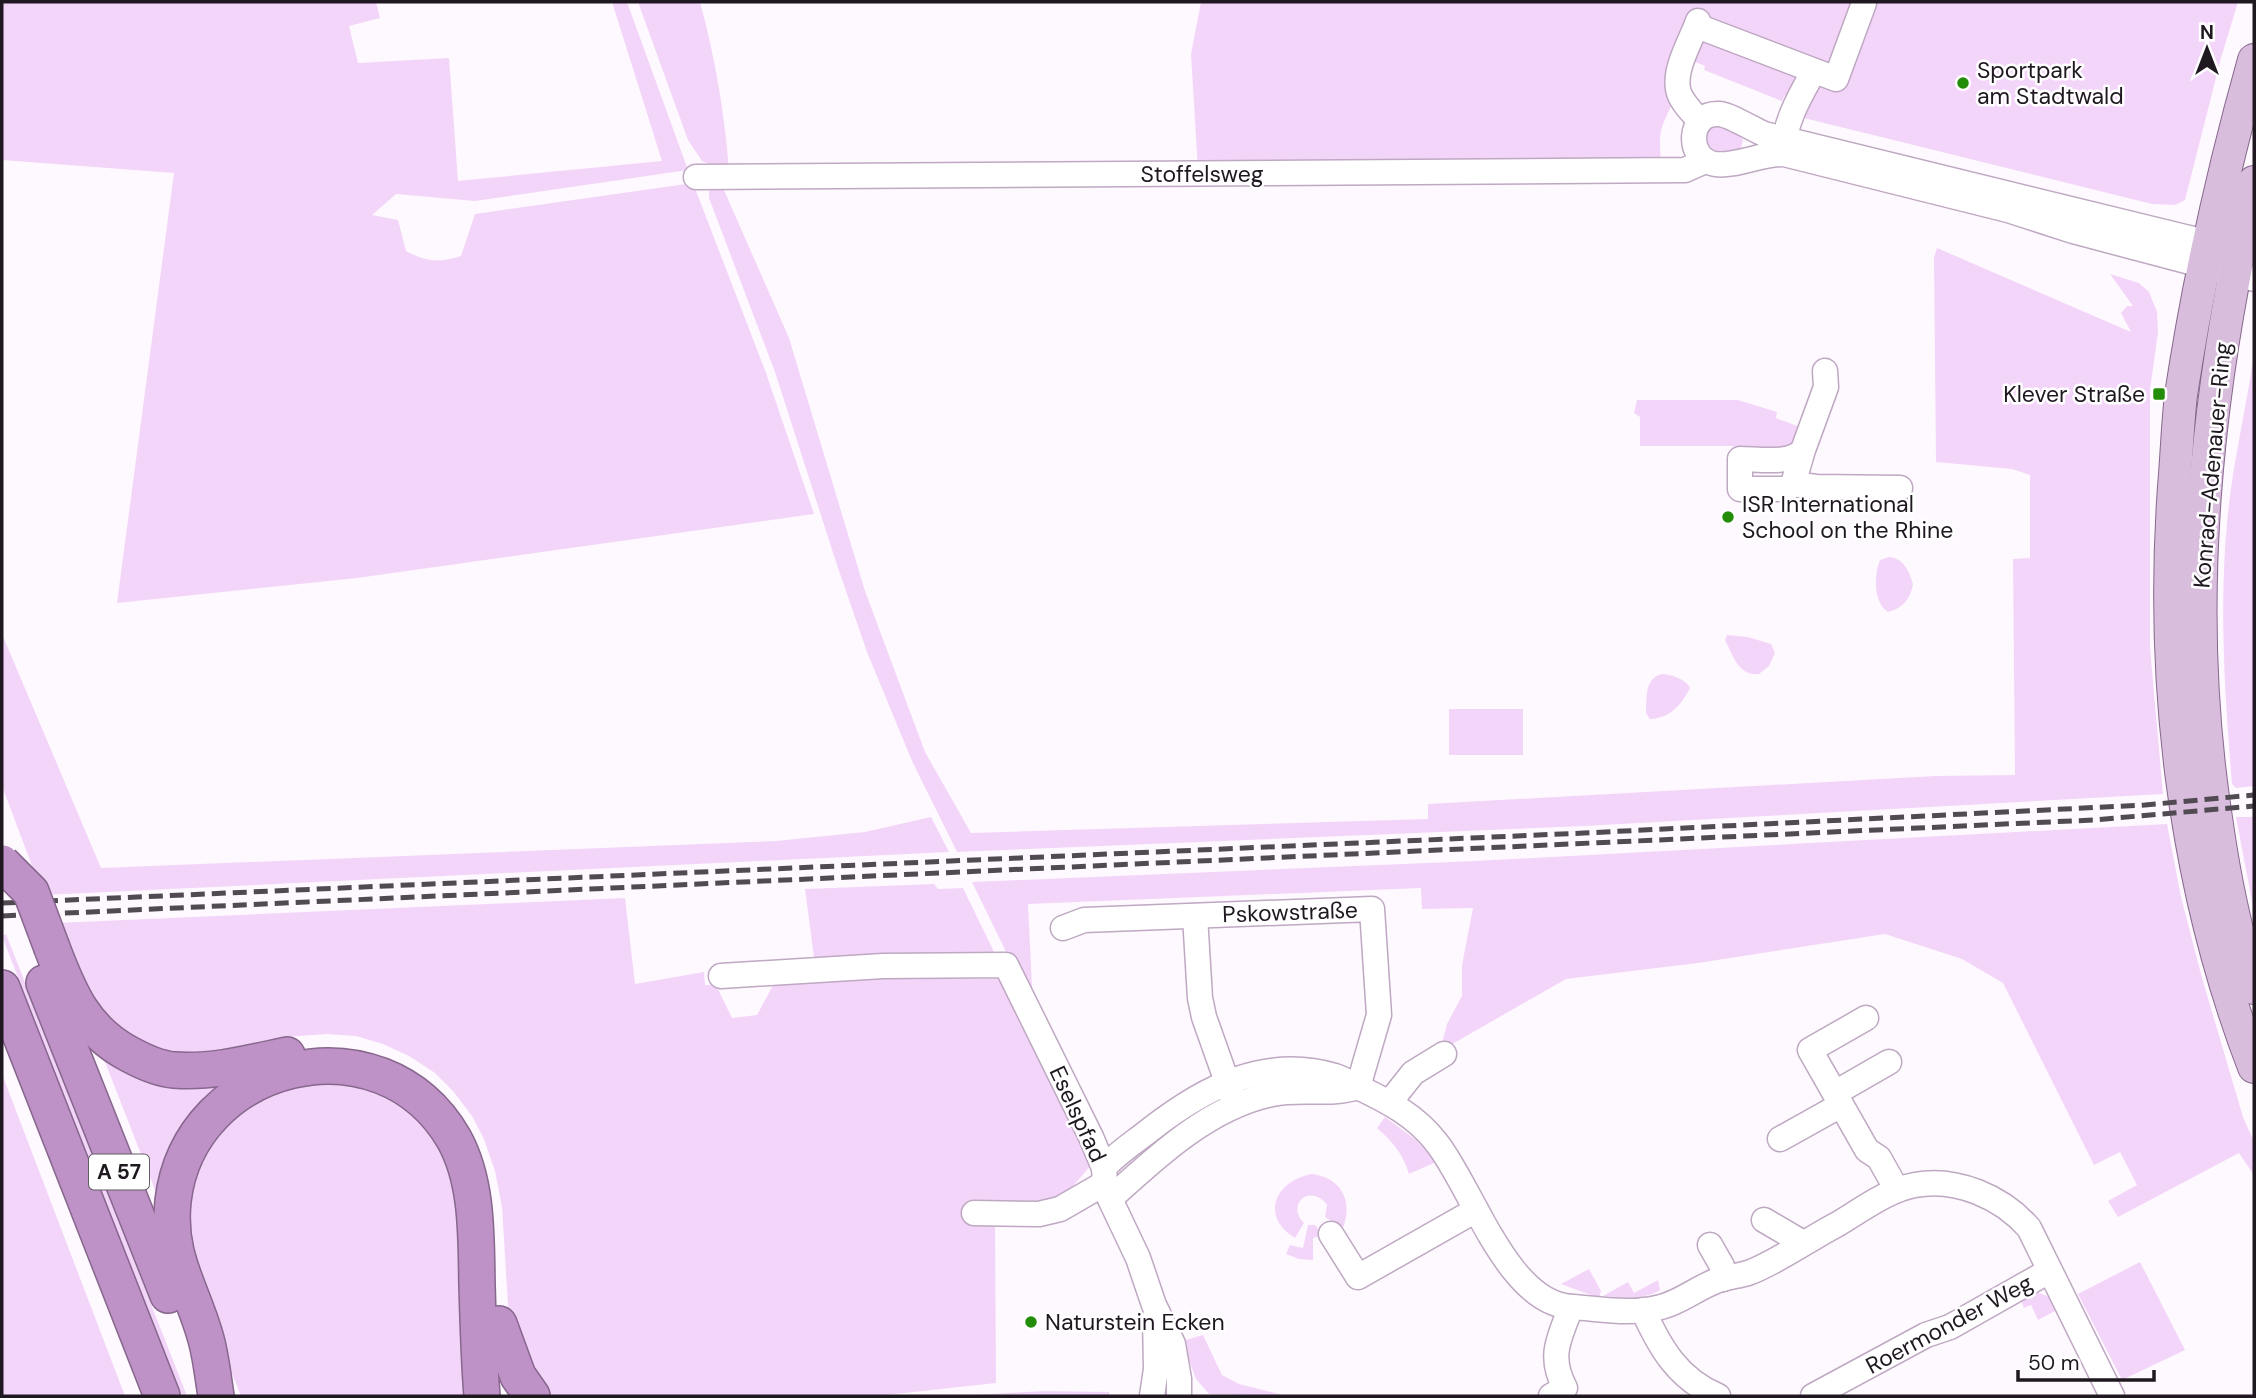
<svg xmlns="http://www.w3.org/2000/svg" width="2256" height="1398" viewBox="0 0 2256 1398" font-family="'DM Sans',sans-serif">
	<rect width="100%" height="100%" fill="#fef9fe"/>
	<!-- green -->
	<g fill="#f4d5fa">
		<path d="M2 2H376L380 18 349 26 358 63 449 58 458 181 662 161 612 2H627L688 170 475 201 396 194 372 215 398 220 406 251C427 262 438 263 461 256L475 214 693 183 766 373 814 514 357 578 117 603 174 173 2 160Z"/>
		<path d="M638 2H700C715 57 725 115 729 172L702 161 688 140Z"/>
		<path d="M1201 2H2238L2221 58 2185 200 2175 205 2152 204 1800 117 1804 103 1785 95 1782 101 1704 70 1705 66 1679 55C1677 69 1678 91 1672 104 1659 132 1659 132 1661 163L1198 170 1191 54Z"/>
		<path d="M1721 126 1740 136 1743 140 1741 148 1718 154 1706 148 1704 135 1711 127Z"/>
		<path d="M720 181 789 338 865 591 925 752 971 833 1428 819V804L1935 776 2015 775 2013 559 2030 558V475L2012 469 1936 462 1934 258 1937 248 2131 332 2121 313 2127 306H2133L2110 274 2139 283 2149 292 2157 312 2158 332 2150 390V648L2163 794 1584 826 957 852 912 761 867 652 836 562 775 372 709 198V189Z"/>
		<path d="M2254 354V786L2236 788 2232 784C2225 697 2219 610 2227 523 2232 466 2246 410 2254 354Z"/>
		<path d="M1637 400H1738L1777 412 1776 418 1800 427 1790 446 1739 452 1737 447 1733 446H1640V417L1634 413Z"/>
		<path d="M1889 557C1904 558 1909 572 1913 584 1911 598 1902 609 1888 612 1873 603 1874 574 1880 560Z"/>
		<path d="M2 634 101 868 776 841 865 832 931 817 949 852 43 895 2 786Z"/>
		<path d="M1727 635 1748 637 1771 644 1775 653 1769 666 1759 674C1738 676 1733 655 1725 640Z"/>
		<path d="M1661 674C1670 674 1686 679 1690 688 1681 705 1671 718 1650 719L1646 713C1647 698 1644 680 1661 674Z"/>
		<rect x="1449" y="709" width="74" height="46"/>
		<path d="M2236 817H2254V912Z"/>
		<path d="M2167 824 2181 897 2202 978 2243 1117 2254 1142V1175L2239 1153 2118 1217 2108 1201 2137 1185 2120 1152 2094 1165 2003 983 1962 959 1885 934 1698 963 1566 979 1440 1051 1447 1024 1462 996V965L1473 908 1422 909 1421 888 1028 904 1033 1007 972 882 1475 861Z"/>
		<path d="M934 884 938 889 963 888 995 954 815 965 805 889Z"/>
		<path d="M625 898 635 984 704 972 705 985H716L732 1018 757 1015 777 978 893 972 917 979H999L1050 1071 1093 1163 1060 1201 995 1221 996 1383 877 1396H548L509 1321 502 1207 495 1171 484 1139 472 1116 453 1091 435 1073 409 1056 383 1044 356 1036 327 1034 286 1037 190 1059 161 1055 103 1021 56 923Z"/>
		<path d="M6 934 187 1396H181L2 936Z"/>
		<path d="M98 1044 257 1071 164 1213Z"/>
		<path d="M2 1074 125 1396H2Z"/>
		<path d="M319 1079C337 1082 360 1083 377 1090 460 1126 462 1217 464 1294 464 1328 465 1362 466 1396H241L199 1292 185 1208 211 1136 261 1094Z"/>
		<path d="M1385 1117 1416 1140 1436 1162 1409 1174C1403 1154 1393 1142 1377 1128Z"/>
		<path d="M1312 1174C1342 1178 1353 1201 1343 1228L1325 1217 1327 1205C1311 1183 1285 1204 1304 1223L1295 1238C1259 1216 1276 1180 1312 1174Z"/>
		<path d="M1308 1225H1315L1323 1235 1313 1238V1260L1299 1259 1286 1254 1290 1245 1303 1248Z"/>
		<path d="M2140 1262 2185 1350 2122 1380 2078 1294Z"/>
		<path d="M1589 1269 1601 1291 1599 1298 1561 1284Z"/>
		<path d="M1658 1280 1660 1290C1645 1300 1621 1298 1603 1296L1628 1282 1634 1293Z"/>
		<path d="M2035 1291 2049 1297 2057 1310 2038 1320 2031 1305 2024 1308 2020 1298Z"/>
		<path d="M1203 1335 1222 1375 1239 1384 1287 1396 1209 1394 1196 1379 1182 1341Z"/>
		<path d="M1045 1391 1109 1392V1396H950Z"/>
	</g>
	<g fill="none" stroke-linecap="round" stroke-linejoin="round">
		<!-- minor casing -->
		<g stroke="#bea8c2" stroke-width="27">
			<g id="minor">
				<path d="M1698 21C1691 41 1674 68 1678 89 1680 101 1692 112 1700 121"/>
				<path d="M1697 26 1836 79 1864 3"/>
				<path d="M1784 153C1783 124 1800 96 1814 71"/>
				<path d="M696 177 1685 170 1705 161"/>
				<path d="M2226 247 1764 134C1752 129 1731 115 1719 114 1688 112 1685 159 1715 164 1735 167 1762 153 1784 154L2008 210 2073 231 2254 279"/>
				<path d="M1803 450 1793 484 1787 489H1740V459C1759 459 1790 465 1803 450L1826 387 1825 371"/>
				<path d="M1793 484 1816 487 1900 488"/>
				<path d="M1195 916 1200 998 1204 1017 1232 1096"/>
				<path d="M1063 928 1084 920 1372 909 1379 1015 1358 1087"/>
				<path d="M721 976 883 966 1006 965 1091 1137 1104 1168 1105 1183 1110 1199 1138 1258 1154 1305 1173 1344 1179 1379V1396"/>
				<path d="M1866 1018 1810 1050 1867 1150 1879 1158 1897 1190"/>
				<path d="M1835 1093 1889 1062"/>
				<path d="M1390 1102 1413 1073 1444 1054"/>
				<path d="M1780 1139 1841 1105"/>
				<path d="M1104 1168C1117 1153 1135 1142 1151 1129 1204 1088 1265 1055 1335 1076 1344 1079 1352 1084 1360 1088 1389 1102 1416 1116 1436 1142 1472 1186 1507 1305 1573 1307 1602 1309 1632 1315 1661 1307 1681 1302 1697 1288 1716 1281 1726 1277 1738 1276 1748 1273 1774 1264 1811 1238 1836 1225 1860 1211 1887 1190 1915 1185 1956 1177 2002 1197 2029 1228L2112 1396"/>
				<path d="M1110 1199C1156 1157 1209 1107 1272 1094 1301 1088 1330 1096 1358 1087"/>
				<path d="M974 1213 1039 1214 1060 1209 1105 1183"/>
				<path d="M1764 1220 1803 1243"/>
				<path d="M1331 1234 1358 1277 1476 1210"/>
				<path d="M1710 1245 1722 1266 1723 1279"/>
				<path d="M1643 1310C1660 1348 1678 1379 1718 1396"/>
				<path d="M1152 1396 1156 1369 1155 1316"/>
				<path d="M1551 1396 1565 1388C1548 1356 1559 1339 1571 1307"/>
				<path d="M1813 1396 1926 1335 1950 1327 2049 1271"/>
			</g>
		</g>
		<!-- major casing -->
		<g stroke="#87678d" stroke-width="34">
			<g id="major">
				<path d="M2254 60C2223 170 2198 283 2181 395 2178 421 2177 448 2175 474 2159 673 2182 880 2254 1067"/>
				<path d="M2254 182C2206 391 2183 605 2216 818 2224 875 2235 933 2254 988"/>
			</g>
		</g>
		<!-- highway casing -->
		<g stroke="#87678d" stroke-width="38">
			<g id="highway">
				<path d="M52 948C69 993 84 1030 129 1054 142 1061 159 1069 174 1070 212 1073 250 1063 287 1055"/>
				<path d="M44 983 168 1295"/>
				<path d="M2 988 162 1396"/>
				<path d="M499 1324 518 1376 532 1396"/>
				<path d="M216 1396C213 1377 211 1357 206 1339 192 1288 167 1258 173 1201 189 1061 381 1013 454 1139 478 1182 476 1237 477 1285 478 1322 479 1359 482 1396"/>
			</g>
		</g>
		<!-- minor -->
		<use href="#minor" stroke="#fff" stroke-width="24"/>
		<!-- major -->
		<use href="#major" stroke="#d8bddd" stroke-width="32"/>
		<!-- highway -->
		<use href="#highway" stroke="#be91c7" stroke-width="35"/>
		<!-- rail -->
		<g stroke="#524a52" stroke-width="5" stroke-dasharray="14 7" stroke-linecap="butt">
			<path d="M2 903 1584 833 2145 805 2254 795"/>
			<path d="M2 916 2093 820 2254 806"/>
		</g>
		<!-- highway-bridge casing -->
		<g stroke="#87678d" stroke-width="38" stroke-linecap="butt">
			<path id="highway-bridge" d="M2 863 31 892 52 948"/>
		</g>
		<!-- highway-bridge -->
		<use href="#highway-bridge" stroke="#be91c7" stroke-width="35"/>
	</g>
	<!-- markers -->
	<g fill="#238c09" stroke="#fff" stroke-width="2.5">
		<circle cx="1963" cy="83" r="7"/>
		<rect x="2152" y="387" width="14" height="14" rx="3.5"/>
		<circle cx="1728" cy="517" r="7"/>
		<circle cx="1031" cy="1322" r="7"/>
	</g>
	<g text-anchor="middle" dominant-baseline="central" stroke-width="5" stroke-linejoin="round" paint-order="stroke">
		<!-- shield labels -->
		<rect fill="#fff" stroke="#635d64" stroke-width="2" x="89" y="1154.5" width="60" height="35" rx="5"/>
		<g font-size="21" font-weight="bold" fill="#201821">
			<text x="119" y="1172">A 57</text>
		</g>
		<!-- poi labels -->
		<g font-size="23" fill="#201821" stroke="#fff" text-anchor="start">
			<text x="1977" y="70">Sportpark<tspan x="1977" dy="26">am Stadtwald</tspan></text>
			<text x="2145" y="394" text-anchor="end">Klever Straße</text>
			<text x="1742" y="504">ISR International<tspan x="1742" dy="26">School on the Rhine</tspan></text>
			<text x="1045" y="1322">Naturstein Ecken</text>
		</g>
		<!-- street labels -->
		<g font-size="23" fill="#201821" stroke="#fff">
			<text x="1202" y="174">Stoffelsweg</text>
			<text transform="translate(2212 465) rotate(-85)">Konrad-Adenauer-Ring</text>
			<text transform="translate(1290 912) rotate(-2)">Pskowstraße</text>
			<text transform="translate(1078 1114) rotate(65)">Eselspfad</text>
			<text transform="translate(1949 1324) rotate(-28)">Roermonder Weg</text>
		</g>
	</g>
	<!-- border -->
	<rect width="2256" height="1398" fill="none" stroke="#201821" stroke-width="7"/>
	<!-- north arrow -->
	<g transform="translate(2207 49)" stroke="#ffffff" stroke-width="5" paint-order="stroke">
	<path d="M0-5L12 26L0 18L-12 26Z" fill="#201821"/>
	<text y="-10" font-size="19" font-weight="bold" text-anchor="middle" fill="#201821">N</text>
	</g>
	<!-- scale -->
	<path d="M2018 1370v10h136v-10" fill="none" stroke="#201821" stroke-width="3.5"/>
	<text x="2028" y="1370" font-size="21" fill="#201821" stroke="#ffffff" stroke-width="5" paint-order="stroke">50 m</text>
</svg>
